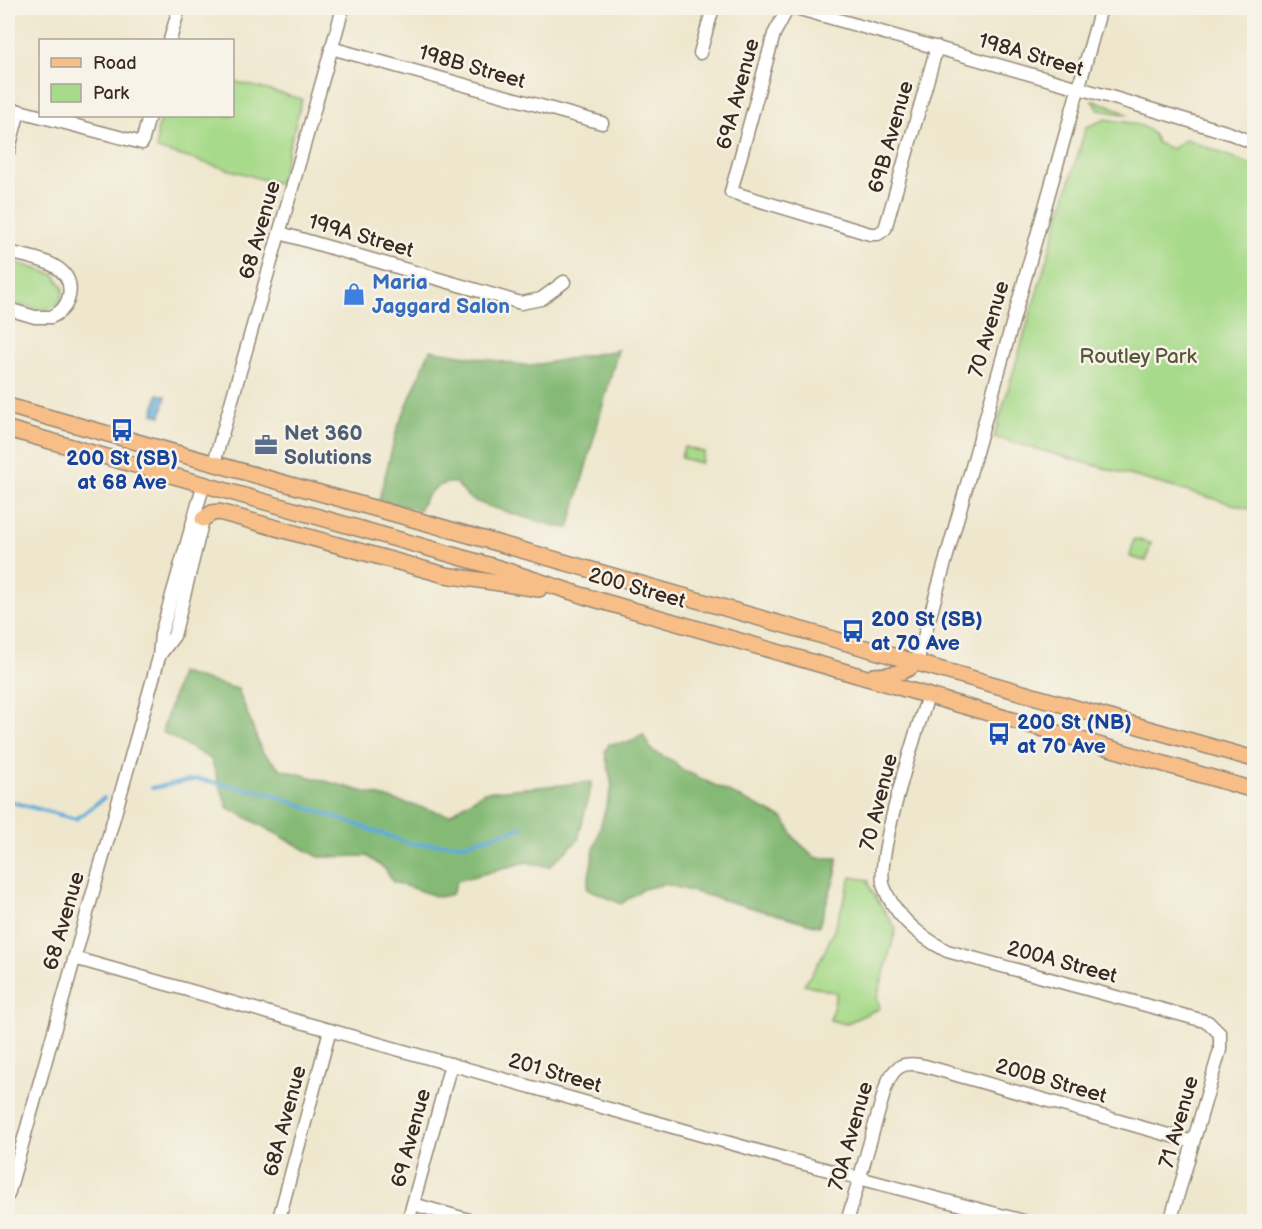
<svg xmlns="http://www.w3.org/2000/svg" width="1262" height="1229" viewBox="0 0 1262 1229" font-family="'Balsamiq Sans',sans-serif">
	<rect width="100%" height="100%" fill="#f7f3e8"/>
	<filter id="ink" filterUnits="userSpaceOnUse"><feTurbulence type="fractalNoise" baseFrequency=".0167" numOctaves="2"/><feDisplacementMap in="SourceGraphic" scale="12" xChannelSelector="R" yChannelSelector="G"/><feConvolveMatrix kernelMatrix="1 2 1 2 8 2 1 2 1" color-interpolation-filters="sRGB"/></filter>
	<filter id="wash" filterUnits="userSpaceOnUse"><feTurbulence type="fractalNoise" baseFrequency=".008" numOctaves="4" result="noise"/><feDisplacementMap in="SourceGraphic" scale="24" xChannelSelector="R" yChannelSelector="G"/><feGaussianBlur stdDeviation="1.35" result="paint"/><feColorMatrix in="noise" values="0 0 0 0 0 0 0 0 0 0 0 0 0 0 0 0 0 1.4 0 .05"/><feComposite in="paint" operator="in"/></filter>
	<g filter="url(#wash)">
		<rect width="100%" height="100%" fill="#eee7cd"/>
		<!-- green -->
		<g fill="#a7da8a" stroke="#718254" stroke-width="1.5">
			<path d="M233 81 302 99 279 184 157 149V132L161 116H232Z"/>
			<path d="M1092 101 1109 105 1128 115 1099 110Z"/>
			<path d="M1106 119C1125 123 1153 122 1157 143L1172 149 1186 139 1254 166V510L994 437 1086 127Z"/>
			<path d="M8 260 55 275 63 288C63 321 27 307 8 301Z"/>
			<path d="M684 447 704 452 701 463 681 458Z"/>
			<path d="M1134 539 1151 543 1146 561 1130 557Z"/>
			<path d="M851 877 868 880 871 890 896 929 877 998 880 1008 845 1024 830 1020 837 993 804 984C829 953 840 914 851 877Z"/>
		</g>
		<!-- forest -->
		<g fill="#85ba76" stroke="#60724a" stroke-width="1.5">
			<path d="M430 350 529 366 618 350 569 528C561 529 476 504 469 498 464 494 461 488 456 483 437 481 426 494 419 510L379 500 397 429Z"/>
			<path d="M180 673 238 689 262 752 281 769 449 815 484 792 592 782 578 840 549 867 526 862 457 881 452 894 439 897 393 882 386 870 367 856 319 857 227 807 211 759 162 732Z"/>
			<path d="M643 734 651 750 675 762 679 768 784 819 795 839 816 858H837L836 873 819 926 665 884 643 889 621 904 587 888 594 849 612 786 605 752 609 744 628 743Z"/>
		</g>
		<!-- water -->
		<path fill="#62abd9" stroke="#4e6a7c" stroke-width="1.5" d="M158 394 166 396 161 416 153 414Z"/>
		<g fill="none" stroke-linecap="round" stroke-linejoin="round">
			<!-- stream -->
			<g stroke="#62abd9" stroke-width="4">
				<path d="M152 788 197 779 267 793 411 844H464L524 827"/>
				<path d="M8 801 76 819 104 798"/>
			</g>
		</g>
	</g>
	<g filter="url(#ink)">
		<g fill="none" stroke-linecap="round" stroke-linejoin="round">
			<!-- minor casing -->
			<g stroke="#948876" stroke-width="15">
				<g id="minor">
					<path d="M788 8 774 34 731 192 870 234H878L885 229 937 47"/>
					<path d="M796 8 1114 98 1229 133 1254 143"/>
					<path d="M170 40 179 8"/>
					<path d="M331 48 602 123"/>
					<path d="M700 53 713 8"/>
					<path d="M8 108 142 143 149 116"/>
					<path d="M8 152 19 111"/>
					<path d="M280 233 521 303 541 299 564 282"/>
					<path d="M8 252C30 258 76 262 69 296 67 306 60 313 51 317H35L8 309"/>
					<path d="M214 463 343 8"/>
					<path d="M159 656 174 636 203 519"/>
					<path d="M917 662 1101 8"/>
					<path d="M928 696C917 728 874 861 884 887 895 917 921 937 947 951L1208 1022 1220 1034V1050L1170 1222"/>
					<path d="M74 958 790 1160 1027 1222"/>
					<path d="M8 1195 159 657 161 634 204 483"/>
					<path d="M413 1204 476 1222"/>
					<path d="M278 1222 330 1030"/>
					<path d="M408 1222 451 1064"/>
					<path d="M847 1222 886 1086C894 1065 904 1061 925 1066L1193 1142"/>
				</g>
			</g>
			<!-- major casing -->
			<g stroke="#948876" stroke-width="18">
				<g id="major">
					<path d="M8 406 420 521 1254 759"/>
					<path d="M8 429 502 569 584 596 1254 790"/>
					<path d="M203 519 212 513 219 512 445 575 539 589"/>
					<path d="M874 676C891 675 904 674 917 662"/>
				</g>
			</g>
			<!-- minor -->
			<use href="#minor" stroke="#fff" stroke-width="12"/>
			<!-- major -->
			<use href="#major" stroke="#f7be88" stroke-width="15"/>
		</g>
	</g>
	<!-- icons -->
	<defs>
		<g id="shop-bare" transform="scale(1.8)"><path d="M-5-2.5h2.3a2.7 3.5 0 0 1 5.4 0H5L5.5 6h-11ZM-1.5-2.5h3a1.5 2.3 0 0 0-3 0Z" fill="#3f7fe0" stroke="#f7f3e8" stroke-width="2.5" paint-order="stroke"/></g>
		<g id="bus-bare" transform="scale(1.8)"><path d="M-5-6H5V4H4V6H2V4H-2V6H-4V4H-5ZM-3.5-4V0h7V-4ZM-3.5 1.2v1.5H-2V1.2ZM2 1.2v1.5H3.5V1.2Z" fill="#1a4fb4" stroke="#f7f3e8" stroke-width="2.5" paint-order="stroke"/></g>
		<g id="office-bare" transform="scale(1.8)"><path d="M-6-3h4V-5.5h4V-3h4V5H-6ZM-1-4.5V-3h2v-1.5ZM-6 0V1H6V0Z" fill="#5c6f8a" stroke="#f7f3e8" stroke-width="2.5" paint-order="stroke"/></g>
	</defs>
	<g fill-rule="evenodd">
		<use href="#shop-bare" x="354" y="294"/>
		<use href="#bus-bare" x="122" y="430"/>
		<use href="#office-bare" x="266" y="445"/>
		<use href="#bus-bare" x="853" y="631"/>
		<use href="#bus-bare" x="999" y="734"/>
	</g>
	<g text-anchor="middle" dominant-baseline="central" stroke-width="5" stroke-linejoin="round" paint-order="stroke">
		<!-- street labels -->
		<g font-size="21" fill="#3b2a1e" stroke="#f7f3e8">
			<text transform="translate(1031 55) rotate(16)">198A Street</text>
			<text transform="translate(472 67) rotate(16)">198B Street</text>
			<text transform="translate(738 94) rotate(-75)">69A Avenue</text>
			<text transform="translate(891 137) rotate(-74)">69B Avenue</text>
			<text transform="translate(260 230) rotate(-74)">68 Avenue</text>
			<text transform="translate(361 236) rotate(16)">199A Street</text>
			<text transform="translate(989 329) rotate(-74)">70 Avenue</text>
			<text transform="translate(637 588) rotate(16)">200 Street</text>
			<text transform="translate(879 802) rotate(-76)">70 Avenue</text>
			<text transform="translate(64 921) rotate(-74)">68 Avenue</text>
			<text transform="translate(1062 962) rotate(15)">200A Street</text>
			<text transform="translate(555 1073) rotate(16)">201 Street</text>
			<text transform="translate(1051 1081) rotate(16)">200B Street</text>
			<text transform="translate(285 1121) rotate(-75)">68A Avenue</text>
			<text transform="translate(1179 1122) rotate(-74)">71 Avenue</text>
			<text transform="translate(851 1136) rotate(-74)">70A Avenue</text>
			<text transform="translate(411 1138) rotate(-75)">69 Avenue</text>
		</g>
		<!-- shop labels -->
		<g font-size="21" font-weight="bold" fill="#366cbe" stroke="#f7f3e8" text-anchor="start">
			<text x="372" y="282">Maria<tspan x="372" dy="24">Jaggard Salon</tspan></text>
		</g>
		<!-- park labels -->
		<g font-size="21" fill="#565639" stroke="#f7f3e8">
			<text x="1138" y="356">Routley Park</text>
		</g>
		<!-- service labels -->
		<g font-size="21" font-weight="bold" fill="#4e5e75" stroke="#f7f3e8" text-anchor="start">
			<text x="284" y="433">Net 360<tspan x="284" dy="24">Solutions</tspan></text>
		</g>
		<!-- transit labels -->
		<g font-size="21" font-weight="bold" fill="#164399" stroke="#f7f3e8" text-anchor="start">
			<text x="122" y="458" text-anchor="middle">200 St (SB)<tspan x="122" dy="24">at 68 Ave</tspan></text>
			<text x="871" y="619">200 St (SB)<tspan x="871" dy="24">at 70 Ave</tspan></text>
			<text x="1017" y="722">200 St (NB)<tspan x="1017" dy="24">at 70 Ave</tspan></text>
		</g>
	</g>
	<!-- margin -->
	<rect width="1262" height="1229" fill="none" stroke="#f7f3e8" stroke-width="30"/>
	<!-- legend -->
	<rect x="39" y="39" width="195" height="78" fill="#f7f3e8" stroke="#aca397" stroke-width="1.5"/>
	<rect x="51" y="58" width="30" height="9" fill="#f7be88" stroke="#aca397" stroke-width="1.5"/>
	<text x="93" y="69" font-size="18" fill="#3b2a1e">Road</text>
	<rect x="51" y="84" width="30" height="18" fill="#a7da8a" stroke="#aca397" stroke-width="1.5"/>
	<text x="93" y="99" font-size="18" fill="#3b2a1e">Park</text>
</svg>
